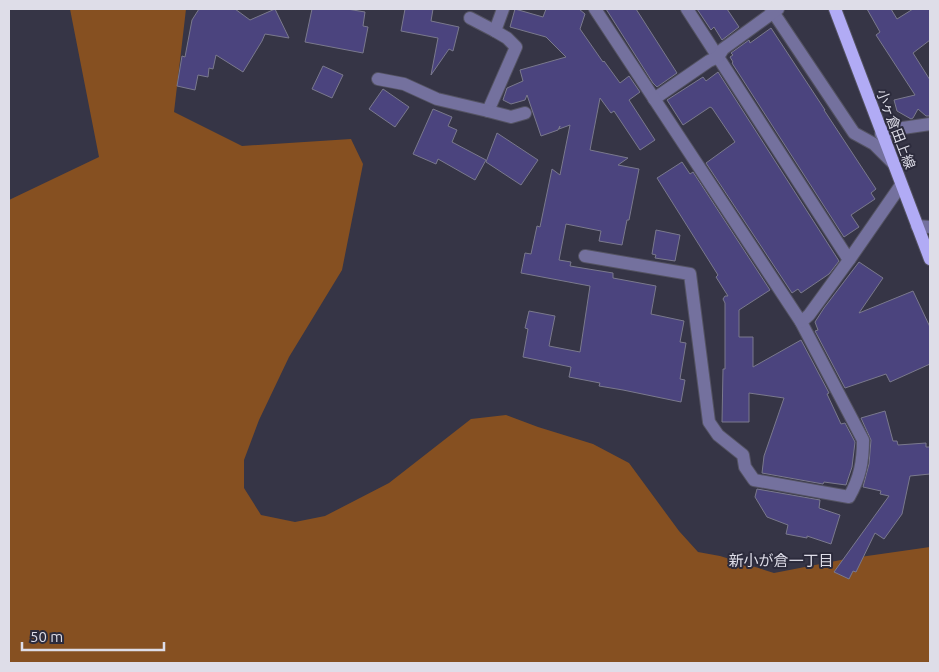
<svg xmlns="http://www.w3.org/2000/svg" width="939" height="672" viewBox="0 0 939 672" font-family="Ubuntu,'Noto Sans JP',sans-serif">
	<rect width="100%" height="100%" fill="#363546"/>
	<!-- forest -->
	<path fill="#865021" d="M70 9H186L174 112 242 146 351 139 363 164 342 270 289 357 259 420 244 460V488L261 515 295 522 325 516 389 483 471 419 506 415 538 427 593 444 629 463 679 531 698 552 720 556 774 573 846 559 930 547V663H9V200L99 157Z"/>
	<!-- building -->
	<g fill="#4b447e" stroke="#7a798d">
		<path d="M199 9H235L250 20 275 9 289 38 265 34 262 41 243 72 216 55 213 69 209 68 208 77 198 75 195 90 177 86 182 56 185 57 192 20Z"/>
		<path d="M312 9H347L365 12 363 26 368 27 363 53 305 42Z"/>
		<path d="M405 9H433L431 21 459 27 453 51 449 49 431 75 438 38 401 31Z"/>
		<path d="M515 9 543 17 546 9H579L585 14 580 29 603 62 604 61 620 83 629 76 640 92 629 100 655 140 640 150 614 111 611 113 600 98 590 150 628 158 618 165 639 169 629 220H627L622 245 599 241 601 231 566 224 559 260 571 262 570 266 613 273V278L656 286 651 314 684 321 680 342 686 343 680 379 685 380 681 402 623 390 599 386 600 383 569 377 571 367 523 357 528 329 525 328 529 311 555 316 549 346 580 352 590 286 521 273 525 253 531 254 537 226 540 227 552 169 560 175 570 125 559 129 560 126 558 130 541 136 527 95 525 100 511 104 503 100 507 88 523 81 520 70 566 57 546 37 510 27Z"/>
		<path d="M606 9H636L677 73 657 87 653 83Z"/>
		<path d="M697 9H727L739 27 722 40 714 27 711 30Z"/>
		<path d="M867 9H891L897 19 913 9H930V40L913 53 930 80V116H926L918 109 913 118 911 119 897 111 894 100 915 95 876 35 880 32Z"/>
		<path d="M771 28 825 110H824L876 189 871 193 875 199 851 215 859 227 844 237 732 63 733 62 730 57 733 55 731 53 749 40 750 43Z"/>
		<path d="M323 66 343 75 332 98 312 89Z"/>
		<path d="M718 72 839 261 829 274 801 293 798 289 792 293 706 163 735 142 712 108 710 107 683 125 667 100 703 77 706 81Z"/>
		<path d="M383 89 409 107 395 127 369 109Z"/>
		<path d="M433 109 452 117 448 126 457 130 452 142 486 160 475 180 438 159 436 164 413 154Z"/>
		<path d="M497 133 538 160 521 185 486 162Z"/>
		<path d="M682 162 690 174 693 172 770 290 739 310V337H753V367L801 340 829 393 827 394 841 424 845 423 855 442 852 467 846 485 824 482 823 484 762 473 764 456 784 398 749 393V422H722L723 369H725V303L723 299 725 296H728L716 277 718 275 657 178Z"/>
		<path d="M656 230 680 235 675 261 655 258 656 255 652 254Z"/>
		<path d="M859 262 883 278 859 313 913 291 930 327V364L890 382 886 374 845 388 815 331 818 330 815 322 824 308Z"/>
		<path d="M885 411 893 441H897L898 445 926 443V447H930V474L910 476 902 514 884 539 875 533 856 572 853 571 849 579 834 572 889 496 880 494 881 491 863 487 869 464 871 440 861 418Z"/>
		<path d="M757 489 820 500 819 508 840 515 831 544 807 536V538L786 534 788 525 767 517 755 497Z"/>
	</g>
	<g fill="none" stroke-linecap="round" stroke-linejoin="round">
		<!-- minor casing -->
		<g stroke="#545363" stroke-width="14">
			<g id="minor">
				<path d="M687 9 849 260"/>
				<path d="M771 9 854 133 874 144 893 163"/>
				<path d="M470 18 495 31"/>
				<path d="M378 79 404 84 437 99 488 111 516 47 507 38 495 31 503 9"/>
				<path d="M654 99 709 61 718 57 723 49 778 9"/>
				<path d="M488 111 511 117 525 113"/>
				<path d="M881 134 896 129 930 124"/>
				<path d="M917 226 930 227"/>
				<path d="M585 256 690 274 709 422 718 435 743 455 745 467 754 480 849 497C860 478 863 461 863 440L801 322 595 9"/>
				<path d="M801 322 809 315 849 260 901 185"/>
			</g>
		</g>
		<!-- major casing -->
		<g stroke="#545363" stroke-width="14">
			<path id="major" d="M835 9 930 259"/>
		</g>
		<!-- minor -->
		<use href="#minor" stroke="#74719e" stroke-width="12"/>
		<!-- major -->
		<use href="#major" stroke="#b1abf5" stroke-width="12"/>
	</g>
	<g text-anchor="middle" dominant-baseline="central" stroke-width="4" stroke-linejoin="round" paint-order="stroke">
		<!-- street labels -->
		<g font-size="14" fill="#dedde8" stroke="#2c2b3c">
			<text transform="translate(896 129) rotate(69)">小ヶ倉田上線</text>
		</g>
		<!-- neighbourhood labels -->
		<g font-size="15" fill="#dedde8" stroke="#2c2b3c">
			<text x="781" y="560">新小が倉一丁目</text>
		</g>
	</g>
	<!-- border -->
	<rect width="939" height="672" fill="none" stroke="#dedde8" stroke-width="20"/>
	<!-- scale -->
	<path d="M22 642v8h142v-8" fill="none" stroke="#dedde8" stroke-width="2.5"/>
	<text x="30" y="642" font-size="15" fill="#dedde8" stroke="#2c2b3c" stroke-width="4" paint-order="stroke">50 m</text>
</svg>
